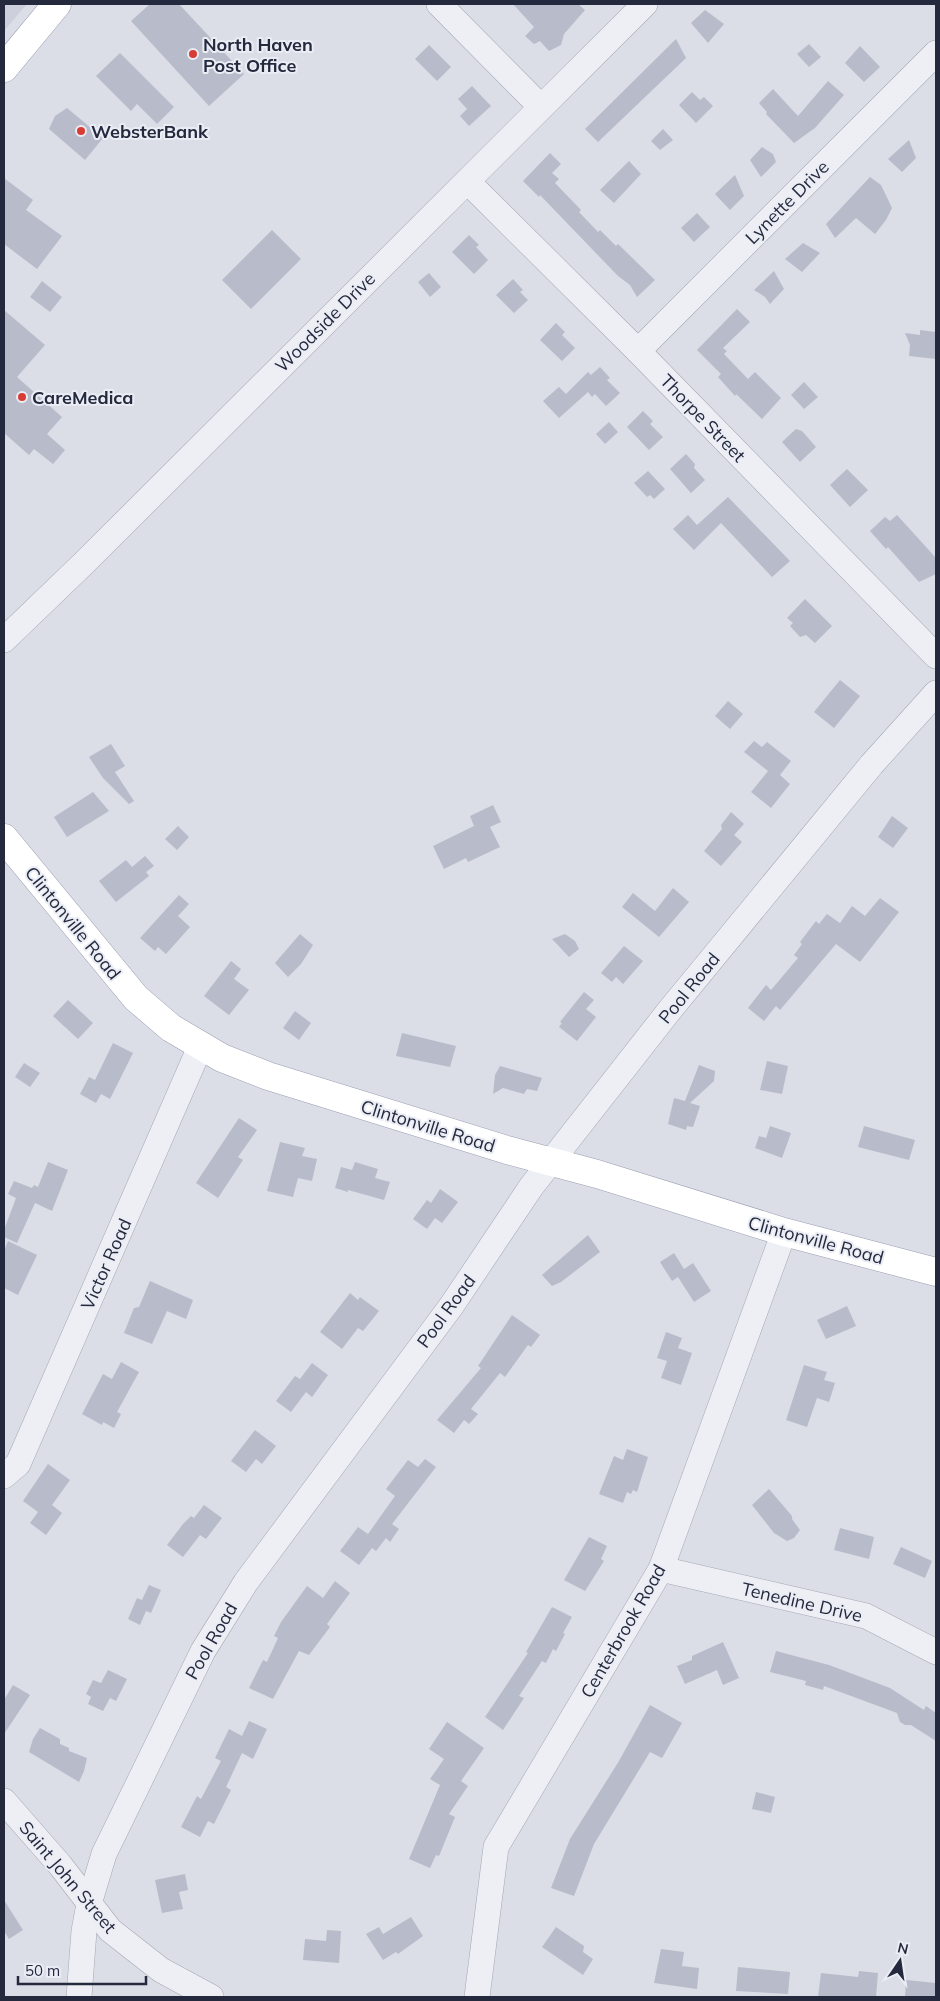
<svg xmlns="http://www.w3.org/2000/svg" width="940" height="2001" viewBox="0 0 940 2001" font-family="Mulish,sans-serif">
	<rect width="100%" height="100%" fill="#dbdee7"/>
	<!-- built -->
	<path fill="#cdd0dc" d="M4 4H27L4 31Z"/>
	<!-- building -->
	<g fill="#b8bcca">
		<path d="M150 4H179L244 74 209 106 131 21Z"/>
		<path d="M513 4H578L585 10 564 34 561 45 549 51 540 41 534 44 525 36 534 27Z"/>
		<path d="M705 10 724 24 708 43 691 23Z"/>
		<path d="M676 39 686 58 598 142 585 129Z"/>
		<path d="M809 44 821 57 809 67 797 54Z"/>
		<path d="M429 45 451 67 437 81 415 59Z"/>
		<path d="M860 46 880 67 864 82 845 63Z"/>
		<path d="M120 53 174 107 157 124 137 104 131 111 96 76Z"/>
		<path d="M828 81 844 95 815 128 794 143 766 114 767 112 759 103 773 89 798 116Z"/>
		<path d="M472 86 491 106 469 126 460 116 467 109 458 99Z"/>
		<path d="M692 92 700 100 704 97 713 106 696 123 679 105Z"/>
		<path d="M67 108 103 138 85 160 49 129 55 116Z"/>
		<path d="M663 129 673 140 660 150 651 141Z"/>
		<path d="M909 140 916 158 902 172 888 159Z"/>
		<path d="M762 147 773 154 776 162 761 177 750 160Z"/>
		<path d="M550 153 561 164 552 173 559 179 555 183 581 210 579 212 598 232 600 230 616 246 618 244 655 280 637 297 630 285 618 276 540 195 539 197 523 181Z"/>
		<path d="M629 161 641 174 614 203 600 190Z"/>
		<path d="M735 175 744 196 730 210 715 194Z"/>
		<path d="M870 177 881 185 892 208 886 220 875 234 856 218 835 238 826 224Z"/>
		<path d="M4 178 33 200 26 210 62 236 37 269 4 244Z"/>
		<path d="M697 213 710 227 694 242 681 228Z"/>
		<path d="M272 230 301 259 251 309 222 280Z"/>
		<path d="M469 235 479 245 476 247 488 260 474 274 452 252Z"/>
		<path d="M803 243 820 253 802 272 785 259Z"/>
		<path d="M774 271 784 289 770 304 765 297 754 290Z"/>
		<path d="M429 273 441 287 430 297 418 282Z"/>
		<path d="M513 279 523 290 520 292 528 300 514 313 496 295Z"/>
		<path d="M42 281 62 297 50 312 30 297Z"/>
		<path d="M737 309 750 322 723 348 727 351 724 354 748 379 755 372 781 398 762 419 736 394 735 396 718 377 721 374 697 350Z"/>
		<path d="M4 310 45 345 17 377 62 417 47 434 65 450 53 464 34 449 29 455 4 433Z"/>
		<path d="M556 323 565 332 562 335 575 348 562 361 540 340Z"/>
		<path d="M920 330 936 332V359L909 356 910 345 905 333 920 335Z"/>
		<path d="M600 367 610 378 607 380 620 393 606 406 595 394 592 397 588 392 559 418 543 401 559 387 566 394 588 372 591 375Z"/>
		<path d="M804 382 818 397 804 409 791 395Z"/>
		<path d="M643 411 653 421 650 424 663 437 649 450 627 427Z"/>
		<path d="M609 422 618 432 605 444 596 434Z"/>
		<path d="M796 429 802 431 816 447 800 462 782 442Z"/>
		<path d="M686 454 695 464 694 468 705 480 691 493 670 469Z"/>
		<path d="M847 469 868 490 850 507 830 485Z"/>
		<path d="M648 471 665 489 654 499 650 495 647 497 634 483Z"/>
		<path d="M728 497 790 561 772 577 721 523 694 550 673 529 688 515 697 525Z"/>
		<path d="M897 515 936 558V574L919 582 888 547 886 549 870 531 885 517 890 521Z"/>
		<path d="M805 599 832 626 815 643 806 635 800 637 790 626 793 623 787 618Z"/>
		<path d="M840 680 860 696 834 728 814 712Z"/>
		<path d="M728 701 743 714 730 729 715 716Z"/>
		<path d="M754 741 762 747 767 742 791 761 780 775 790 784 771 808 751 792 768 771 744 752Z"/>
		<path d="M111 744 125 766 115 772 134 801 129 804 103 778 89 757Z"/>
		<path d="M93 792 109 811 67 837 54 817Z"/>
		<path d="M493 805 501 822 490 827 500 847 468 862 466 858 444 869 433 846 474 826 470 816Z"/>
		<path d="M731 812 744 824 734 835 742 842 721 866 704 851 722 829 721 825Z"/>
		<path d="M892 816 908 828 893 848 878 837Z"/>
		<path d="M178 826 189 837 177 850 165 839Z"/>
		<path d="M145 856 154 866 146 872 149 876 116 902 99 881 126 860 132 867Z"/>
		<path d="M673 888 689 902 659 937 622 907 633 893 655 911Z"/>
		<path d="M179 895 189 904 178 916 190 927 166 954 158 947 155 951 140 938Z"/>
		<path d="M880 898 899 912 860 962 836 944 780 1010 776 1006 764 1021 748 1008 766 985 771 990 798 958 794 955 802 944 800 942 816 921 819 924 827 914 840 923 852 906 865 916Z"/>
		<path d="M300 934 313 945 301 964 288 977 275 963Z"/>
		<path d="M565 934 575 941 579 949 569 957 552 939Z"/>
		<path d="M624 946 643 961 623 984 616 977 612 982 601 973Z"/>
		<path d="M231 961 241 969 234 979 249 990 229 1015 204 996Z"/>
		<path d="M584 992 594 1000 586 1009 596 1017 577 1041 559 1027 562 1023 560 1022Z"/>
		<path d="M68 1000 93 1023 78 1039 53 1016Z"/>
		<path d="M295 1011 311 1023 299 1040 283 1028Z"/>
		<path d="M402 1033 456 1046 450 1067 396 1056Z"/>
		<path d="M113 1043 133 1053 110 1099 101 1094 96 1103 80 1094 89 1077 95 1080Z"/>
		<path d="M767 1061 788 1066 782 1094 760 1090Z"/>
		<path d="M24 1063 40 1073 30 1087 15 1077Z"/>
		<path d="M699 1065 715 1071 714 1081 690 1103 700 1106 693 1127 687 1126 686 1130 668 1124 674 1098 685 1101Z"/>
		<path d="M500 1066 542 1078 537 1091 527 1089 524 1094 503 1088 493 1094 495 1075Z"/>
		<path d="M239 1118 257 1130 238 1157 243 1160 218 1198 196 1183Z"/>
		<path d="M770 1126 791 1133 782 1158 755 1148 759 1136 766 1138Z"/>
		<path d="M864 1126 915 1140 909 1160 858 1147Z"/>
		<path d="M280 1142 305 1148 302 1156 317 1159 312 1181 298 1178 293 1197 267 1191Z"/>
		<path d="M48 1162 68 1170 52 1211 35 1203 17 1243 4 1237V1230L16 1198 8 1194 14 1181 32 1188 34 1185 38 1187Z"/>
		<path d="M355 1162 378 1169 375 1178 390 1182 384 1200 348 1190V1192L335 1188 341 1167 352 1170Z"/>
		<path d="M440 1189 458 1202 442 1223 435 1218 427 1229 413 1219 427 1200 431 1203Z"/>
		<path d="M588 1235 600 1252 561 1282 552 1286 542 1275Z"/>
		<path d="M8 1241 37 1255 18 1295 4 1288V1251Z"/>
		<path d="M674 1253 684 1269 693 1263 711 1291 694 1302 678 1277 672 1281 660 1262Z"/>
		<path d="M150 1281 193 1300 186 1319 167 1311 152 1344 124 1333 134 1308 139 1307Z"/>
		<path d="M350 1293 358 1300 360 1297 379 1311 363 1331 358 1328 342 1349 320 1332Z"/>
		<path d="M847 1306 856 1326 826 1339 817 1320Z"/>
		<path d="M512 1315 540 1335 531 1347 528 1345 505 1377 500 1373 471 1409 478 1414 469 1424 464 1420 454 1433 437 1420 481 1368 478 1366Z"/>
		<path d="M666 1332 682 1338 678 1348 692 1353 681 1385 661 1378 667 1361 657 1358Z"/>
		<path d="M121 1362 139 1372 117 1412 121 1414 114 1428 103 1422 102 1425 82 1414 103 1374 112 1379Z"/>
		<path d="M312 1363 328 1375 312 1397 306 1392 291 1412 276 1401 295 1376 300 1379Z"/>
		<path d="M804 1365 827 1372 824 1380 835 1383 829 1402 817 1398 807 1427 786 1420Z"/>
		<path d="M255 1430 276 1446 262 1464 256 1459 246 1472 231 1461Z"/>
		<path d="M627 1449 648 1457 637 1492 633 1490 631 1494 627 1492 623 1503 599 1494 614 1456 623 1460Z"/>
		<path d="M425 1459 436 1467 392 1524 399 1529 390 1542 386 1538 376 1551 372 1548 359 1565 340 1551 358 1527 368 1534 395 1496 386 1489 408 1460 418 1467Z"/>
		<path d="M48 1464 70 1480 52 1505 62 1513 46 1535 30 1523 38 1512 23 1501Z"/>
		<path d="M769 1489 792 1516V1519L800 1530 794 1538 787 1541 774 1533 752 1505Z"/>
		<path d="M204 1505 222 1518 206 1539 200 1535 183 1557 167 1545 183 1524 191 1516 194 1518Z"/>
		<path d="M840 1528 874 1537 869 1559 834 1550Z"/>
		<path d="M589 1537 607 1546 601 1559 604 1561 585 1591 564 1580Z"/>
		<path d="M901 1547 932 1561 925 1578 893 1564Z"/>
		<path d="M335 1581 350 1593 327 1624 330 1627 309 1655 299 1651 273 1699 249 1688 263 1660 267 1662 278 1638 274 1636 281 1622 307 1586 323 1598Z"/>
		<path d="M149 1585 161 1590 151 1613 146 1611 140 1625 128 1619 137 1598 142 1600Z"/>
		<path d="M552 1607 572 1617 563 1633 565 1634 556 1651 553 1649 546 1663 542 1661 519 1696 524 1698 503 1730 485 1717 528 1653 526 1652Z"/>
		<path d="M723 1642 739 1678 723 1685 717 1670 685 1684 677 1666 692 1660V1656Z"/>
		<path d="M776 1651 829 1665 890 1688 924 1710 926 1706 936 1713V1741L911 1725H905L900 1722 897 1713 824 1686 823 1690 805 1685 806 1681 770 1672Z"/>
		<path d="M108 1670 127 1679 116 1701 110 1698 103 1711 88 1704 91 1697 86 1694 93 1680 101 1683Z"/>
		<path d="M13 1685 30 1695 4 1734V1700Z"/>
		<path d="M650 1705 682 1723 662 1758 650 1752 594 1844 574 1896 551 1888 570 1839 619 1761Z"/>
		<path d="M249 1721 267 1729 253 1759 242 1753 226 1787 231 1790 214 1824 208 1821 200 1837 181 1827 197 1796 201 1799 221 1761 215 1758 229 1729 242 1736Z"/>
		<path d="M447 1722 484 1748 461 1781 468 1786 449 1814 455 1817 439 1856 436 1855 430 1868 409 1859 440 1785 430 1779 444 1759 429 1749Z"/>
		<path d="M40 1728 60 1739V1744L69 1748V1751L87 1758 84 1771 79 1782 29 1752 33 1739Z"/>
		<path d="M756 1792 775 1797 771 1813 752 1809Z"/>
		<path d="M185 1874 188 1890 179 1892 183 1909 162 1913 155 1880Z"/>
		<path d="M4 1900 23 1930 9 1939 4 1931Z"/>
		<path d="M411 1917 423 1936 398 1954 396 1952 383 1960 366 1934 379 1927 383 1934Z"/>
		<path d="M556 1927 584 1946 583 1952 593 1959 583 1975 542 1947Z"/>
		<path d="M327 1930 341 1931 339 1963 303 1960 305 1939 326 1941Z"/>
		<path d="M661 1949 684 1952 682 1966 699 1968 697 1989 654 1983Z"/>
		<path d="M738 1967 790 1972 788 1994 736 1991Z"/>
		<path d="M859 1971 878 1973 876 1997H818L821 1973 858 1977Z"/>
		<path d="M906 1980 936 1983V1997H905Z"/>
	</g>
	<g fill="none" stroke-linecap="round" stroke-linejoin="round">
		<!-- minor casing -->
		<g stroke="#a4a8b4" stroke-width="26">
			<g id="minor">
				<path d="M439 4 540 106"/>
				<path d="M468 182 638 351 936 656"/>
				<path d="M638 351 936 53"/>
				<path d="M4 640 85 562 645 4"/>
				<path d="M4 1476 18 1464 200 1047"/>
				<path d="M661 1569 866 1616 936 1652"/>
				<path d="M4 1801 60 1865 110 1930 161 1970 211 1997"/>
				<path d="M79 1997 84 1931 89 1904 104 1854 203 1651 246 1582 452 1305 531 1187 669 1011 872 764 936 693"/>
				<path d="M477 1997 496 1847 661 1569 784 1232"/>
			</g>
		</g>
		<!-- major casing -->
		<g stroke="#9a9fb3" stroke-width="29">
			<g id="major">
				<path d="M4 68 57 4"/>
				<path d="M4 838 136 998 171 1028 222 1058 268 1076 507 1150 597 1174 784 1232 936 1272"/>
			</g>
		</g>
		<!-- minor -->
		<use href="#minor" stroke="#eeeff5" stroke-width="25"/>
		<!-- major -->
		<use href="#major" stroke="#fff" stroke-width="28"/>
	</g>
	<!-- markers -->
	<g fill="#d73d35" stroke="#ebedf5" stroke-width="2">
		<circle cx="193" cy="54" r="5"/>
		<circle cx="81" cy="131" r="5"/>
		<circle cx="22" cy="397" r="5"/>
	</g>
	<g text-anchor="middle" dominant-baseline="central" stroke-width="4" stroke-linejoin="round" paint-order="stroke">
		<!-- poi labels -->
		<g font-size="18" font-weight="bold" fill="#24293e" stroke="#ebedf5" text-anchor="start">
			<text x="203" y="44">North Haven<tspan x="203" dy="21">Post Office</tspan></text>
			<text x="91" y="131">WebsterBank</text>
			<text x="32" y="397">CareMedica</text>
		</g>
		<!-- street labels -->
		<g font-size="18" fill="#24293e" stroke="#ebedf5">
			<text transform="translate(787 202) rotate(-45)">Lynette Drive</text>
			<text transform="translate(325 322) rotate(-45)">Woodside Drive</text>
			<text transform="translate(703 418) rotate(46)">Thorpe Street</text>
			<text transform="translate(73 923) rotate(51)">Clintonville Road</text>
			<text transform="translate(689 988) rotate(-51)">Pool Road</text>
			<text transform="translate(428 1126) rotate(17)">Clintonville Road</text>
			<text transform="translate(816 1240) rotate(15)">Clintonville Road</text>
			<text transform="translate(106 1264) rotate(-66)">Victor Road</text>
			<text transform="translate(446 1311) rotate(-54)">Pool Road</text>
			<text transform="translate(802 1602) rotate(13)">Tenedine Drive</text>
			<text transform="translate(623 1631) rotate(-60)">Centerbrook Road</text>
			<text transform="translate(211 1641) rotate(-60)">Pool Road</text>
			<text transform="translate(68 1877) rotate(50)">Saint John Street</text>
		</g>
	</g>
	<!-- border -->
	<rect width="940" height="2001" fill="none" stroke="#24293e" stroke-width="10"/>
	<!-- north arrow -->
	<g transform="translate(900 1961) rotate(13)" stroke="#ebedf5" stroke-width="4" paint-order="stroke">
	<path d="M0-4L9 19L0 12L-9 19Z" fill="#24293e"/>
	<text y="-8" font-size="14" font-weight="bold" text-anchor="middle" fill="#24293e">N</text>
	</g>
	<!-- scale -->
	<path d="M18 1976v8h128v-8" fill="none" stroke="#24293e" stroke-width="2.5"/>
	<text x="25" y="1976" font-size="15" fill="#24293e" stroke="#ebedf5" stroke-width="4" paint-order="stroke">50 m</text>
</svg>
